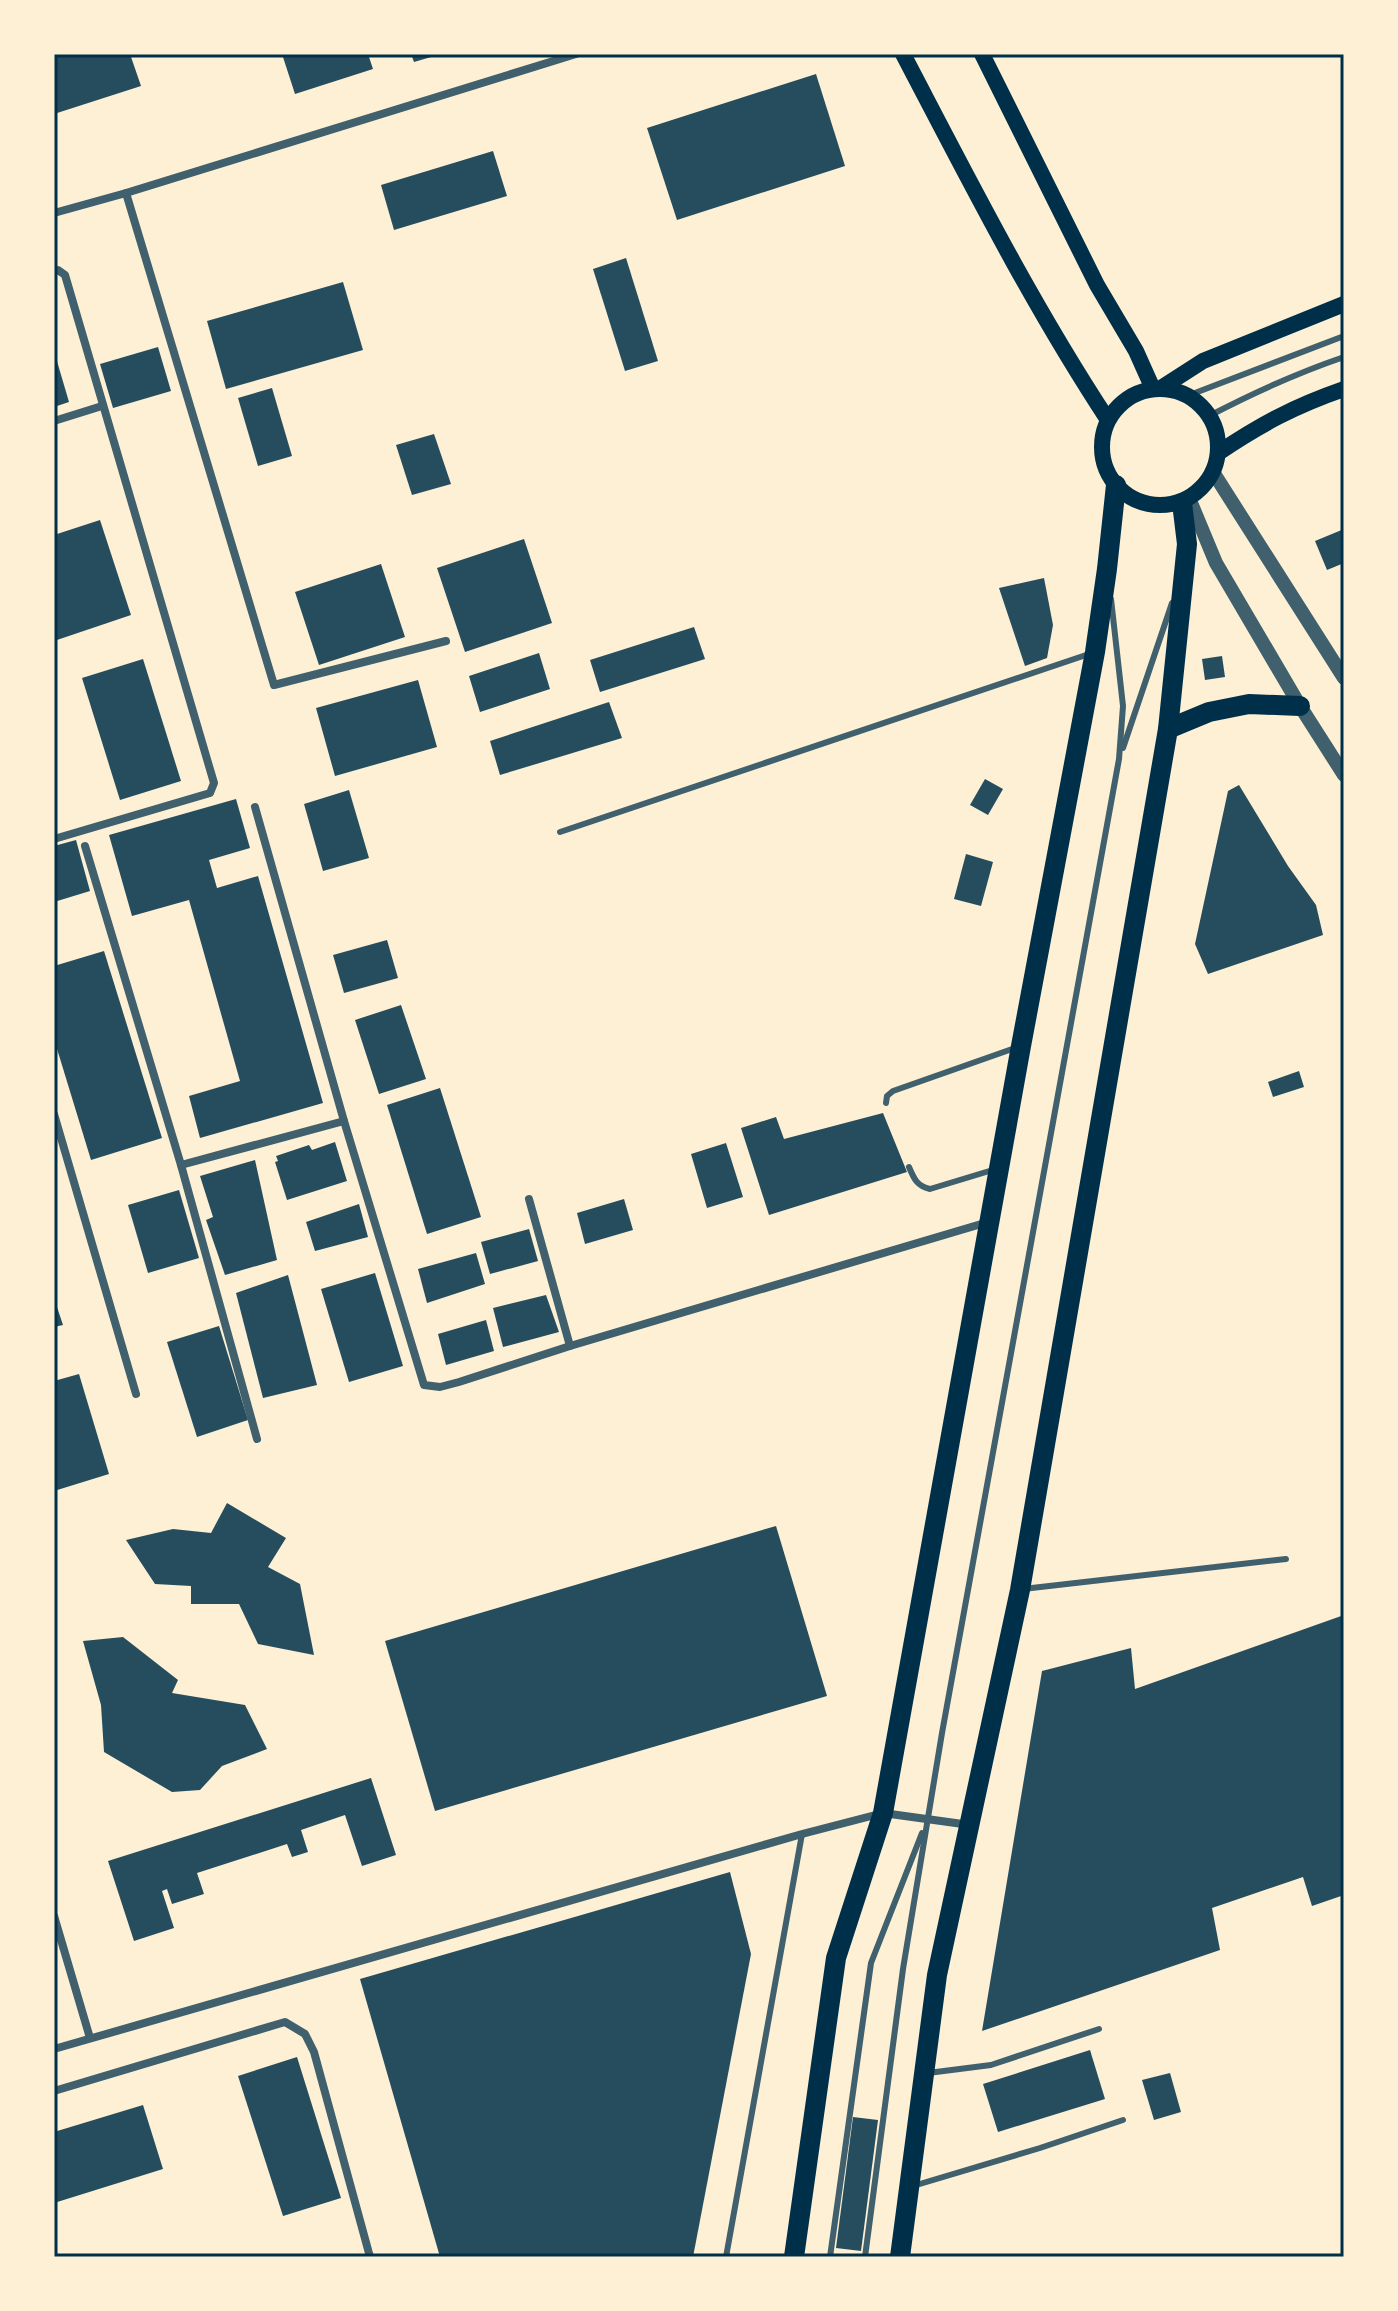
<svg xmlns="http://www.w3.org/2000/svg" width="1398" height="2311" viewBox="0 0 1398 2311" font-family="'Noto Serif',serif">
	<rect width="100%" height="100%" fill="#fdf0d5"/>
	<!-- building -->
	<g fill="#264d5e">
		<path d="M54 54H130L141 86 54 114Z"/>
		<path d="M282 54H368L373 69 295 94Z"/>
		<path d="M411 54H438V55L414 62Z"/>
		<path d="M816 74 845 166 677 220 647 128Z"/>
		<path d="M493 151 507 196 394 230 381 185Z"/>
		<path d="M626 258 658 361 625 371 593 269Z"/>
		<path d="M343 282 363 350 226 389 207 321Z"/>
		<path d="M158 347 171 391 113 408 100 364Z"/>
		<path d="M54 351 69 402 54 407Z"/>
		<path d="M272 388 292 456 258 466 238 398Z"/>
		<path d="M434 434 451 484 412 495 396 445Z"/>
		<path d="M100 520 131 615 54 641V535Z"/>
		<path d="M1344 529V563L1327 570 1315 541Z"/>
		<path d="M524 539 552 623 465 652 437 568Z"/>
		<path d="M381 564 405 637 319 665 295 592Z"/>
		<path d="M1044 578 1053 625 1047 658 1025 666 999 588Z"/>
		<path d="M694 627 705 659 600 692 590 660Z"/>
		<path d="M539 653 550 689 480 712 469 676Z"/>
		<path d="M1222 656 1225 677 1205 680 1202 659Z"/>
		<path d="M143 659 181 781 120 800 82 678Z"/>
		<path d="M418 680 437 747 335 776 316 708Z"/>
		<path d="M609 702 622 738 500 775 490 741Z"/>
		<path d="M985 779 1003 789 988 815 970 805Z"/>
		<path d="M1239 785 1288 866 1316 905 1323 935 1208 974 1195 944 1228 791Z"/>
		<path d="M349 790 369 858 323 871 304 804Z"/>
		<path d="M236 799 250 848 209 860 217 888 258 876 323 1103 200 1138 189 1096 240 1081 189 900 132 916 109 835Z"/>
		<path d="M76 840 90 891 54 902V846Z"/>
		<path d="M966 854 993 862 981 906 954 899Z"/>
		<path d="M387 940 398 978 344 993 333 955Z"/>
		<path d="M104 951 162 1138 91 1160 54 1039V966Z"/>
		<path d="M401 1005 426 1079 379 1094 355 1020Z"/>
		<path d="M1299 1071 1304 1087 1273 1097 1268 1082Z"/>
		<path d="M440 1088 481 1217 427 1234 387 1105Z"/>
		<path d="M883 1113 907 1172 769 1215 741 1128 776 1117 784 1139Z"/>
		<path d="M335 1142 347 1181 287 1200 275 1162 278 1161 276 1156 309 1145 312 1150Z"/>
		<path d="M726 1143 743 1197 707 1208 691 1154Z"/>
		<path d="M255 1160 277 1260 225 1275 206 1220 213 1217 200 1176Z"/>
		<path d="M179 1190 199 1258 148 1273 128 1205Z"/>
		<path d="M624 1199 633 1230 585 1244 577 1213Z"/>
		<path d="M359 1204 368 1237 315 1251 306 1222Z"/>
		<path d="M529 1229 538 1261 490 1274 481 1242Z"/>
		<path d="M476 1253 485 1284 427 1303 418 1269Z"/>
		<path d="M375 1273 403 1366 349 1382 321 1289Z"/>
		<path d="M288 1275 317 1385 263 1398 236 1293Z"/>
		<path d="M546 1295 559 1332 503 1347 493 1308Z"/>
		<path d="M54 1298 63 1325 54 1327Z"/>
		<path d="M486 1320 494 1351 446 1365 438 1334Z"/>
		<path d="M219 1326 248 1420 197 1437 167 1342Z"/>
		<path d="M79 1374 109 1474 54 1491V1381Z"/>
		<path d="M227 1503 286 1538 268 1567 300 1584 314 1655 258 1644 239 1604H191V1586L155 1584 126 1540 173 1529 211 1533Z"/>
		<path d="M776 1526 827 1696 435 1811 385 1641Z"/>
		<path d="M1344 1615V1895L1312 1906 1303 1877 1212 1908 1220 1950 982 2031 1042 1671 1131 1648 1135 1689Z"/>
		<path d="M123 1637 178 1680 172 1693 245 1705 267 1749 222 1766 200 1790 172 1792 104 1752 101 1705 83 1641Z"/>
		<path d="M371 1778 396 1855 362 1866 345 1815 301 1830 308 1852 292 1857 287 1844 197 1873 204 1894 172 1904 167 1889 162 1891 174 1928 134 1941 108 1861Z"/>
		<path d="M730 1872 751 1954 693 2257H440L360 1979Z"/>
		<path d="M1090 2050 1105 2099 998 2132 983 2084Z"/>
		<path d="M297 2057 341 2198 283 2216 238 2076Z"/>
		<path d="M1170 2073 1181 2112 1154 2120 1142 2080Z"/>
		<path d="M143 2105 163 2169 54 2203V2132Z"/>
		<path d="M853 2117 878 2120 861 2251 836 2248Z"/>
	</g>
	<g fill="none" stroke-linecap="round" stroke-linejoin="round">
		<!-- service -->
		<g stroke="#3f606c" stroke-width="6">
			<path d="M1187 396 1344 336"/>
			<path d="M1209 416C1253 393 1297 373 1344 357"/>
			<path d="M1123 748 1172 603"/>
			<path d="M560 832 1092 653"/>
			<path d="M886 1103 887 1096 893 1091 1015 1048"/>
			<path d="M909 1167C914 1179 917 1186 930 1189L996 1169"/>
			<path d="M1023 1589 1286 1559"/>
			<path d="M928 2073 991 2065 1099 2029"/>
			<path d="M913 2186 1040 2148 1123 2120"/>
			<path d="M726 2257 802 1834"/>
			<path d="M830 2257 871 1963 922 1833"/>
			<path d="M865 2257 903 1969 942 1733 1119 759 1123 706 1111 599"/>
		</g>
		<!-- minor -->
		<g stroke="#3f606c" stroke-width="8">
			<path d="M126 193 274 685 446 641"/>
			<path d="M54 213 126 193 576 54"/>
			<path d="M54 272 58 270 65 275 214 783 210 793 54 839"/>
			<path d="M54 421 102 406"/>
			<path d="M255 807 344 1121 424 1385 440 1387 459 1382 570 1346 988 1222"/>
			<path d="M85 846 181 1165 257 1439"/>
			<path d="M54 1114 136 1394"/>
			<path d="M181 1165 344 1121"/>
			<path d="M529 1199 570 1346"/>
			<path d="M54 1916 90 2038"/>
			<path d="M54 2049 802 1834 883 1813 970 1825"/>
			<path d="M54 2091 285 2022 305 2034 314 2052 370 2257"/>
		</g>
		<!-- tertiary -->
		<g stroke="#3f606c" stroke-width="14">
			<path d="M1213 472 1344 678"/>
			<path d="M1189 498 1216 563 1300 706 1344 775"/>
		</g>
		<!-- secondary -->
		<g stroke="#003049" stroke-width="16">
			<path d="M903 54C968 178 1031 303 1108 420"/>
			<path d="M982 54 1097 285 1136 351 1153 389"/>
			<path d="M1161 388 1203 361 1344 304"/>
			<circle cx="1160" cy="447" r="58"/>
			<path d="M1218 453C1261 424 1295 406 1344 389"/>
		</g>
		<!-- primary -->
		<g stroke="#003049" stroke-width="20">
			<path d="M1168 729 1209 712 1249 704 1300 706"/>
			<path d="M794 2257 836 1958 883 1813 1021 1046 1095 652 1107 569 1116 485"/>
			<path d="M900 2257 937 1975 1020 1590 1168 729 1187 544 1182 503"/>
		</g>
	</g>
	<!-- border -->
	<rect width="1398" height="2311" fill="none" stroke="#fdf0d5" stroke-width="112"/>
	<rect x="56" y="56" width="1286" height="2199" fill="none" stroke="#003049" stroke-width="3"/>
</svg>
